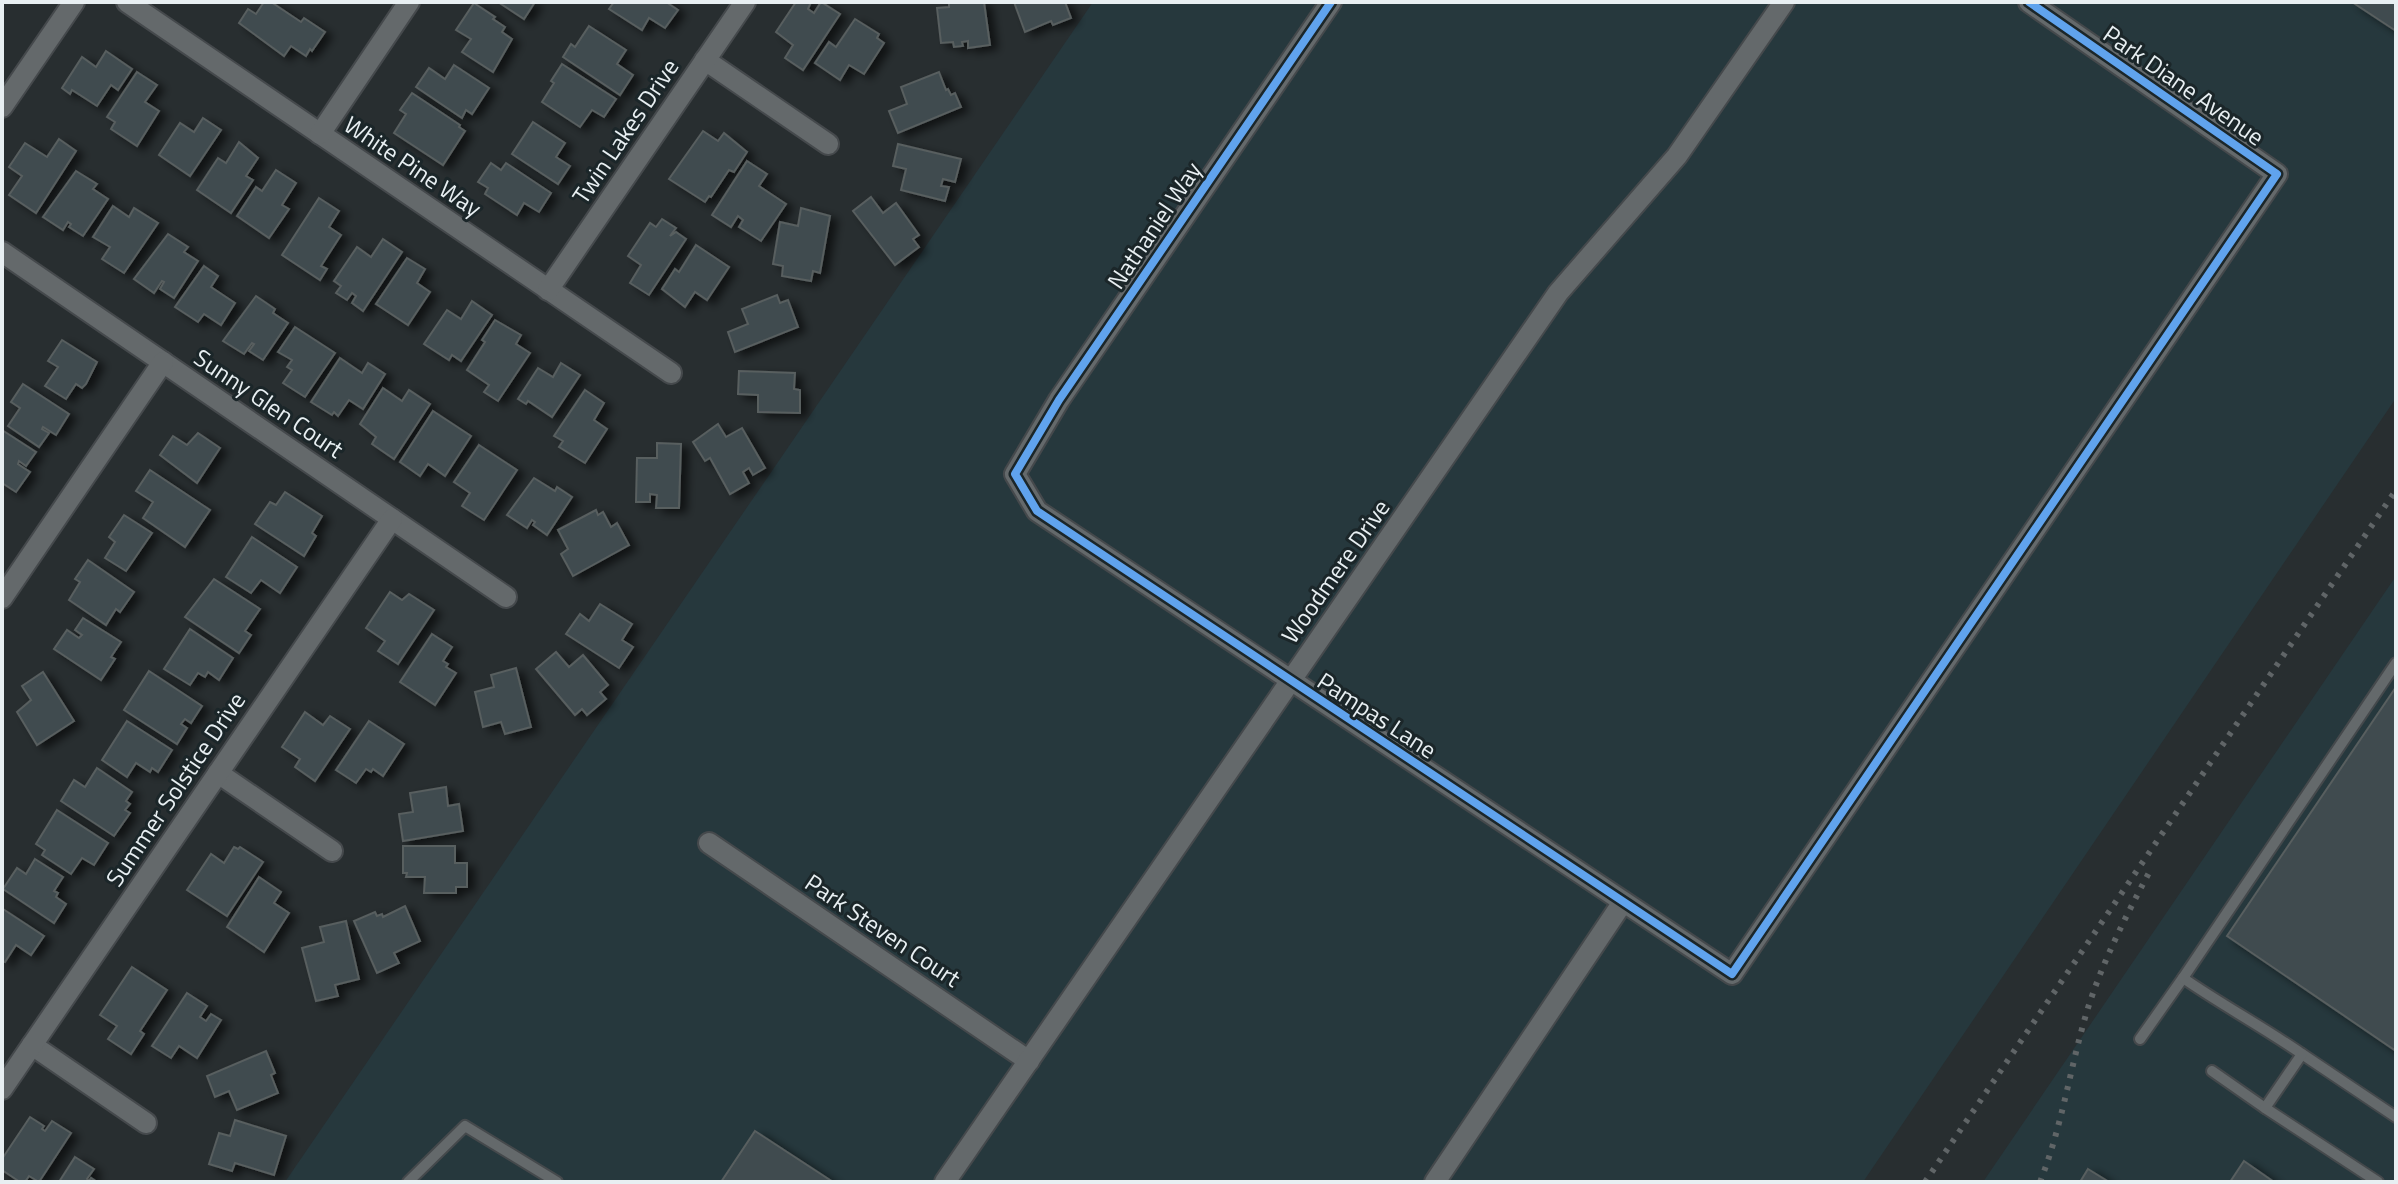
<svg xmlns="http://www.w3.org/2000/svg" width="2398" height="1184" viewBox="0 0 2398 1184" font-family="'Titillium Web',sans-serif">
	<defs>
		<filter id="shadow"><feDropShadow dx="7" dy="4" stdDeviation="4" flood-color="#0009"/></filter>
	</defs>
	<rect width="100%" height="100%" fill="#282e30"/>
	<!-- built -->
	<g fill="#26383d">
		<path d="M1093 2H2396V398L1863 1182H285Z"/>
		<path d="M2396 576V1182H1983Z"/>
	</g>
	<!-- building -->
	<g fill="#404c50" stroke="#585e5f" stroke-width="2" filter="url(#shadow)">
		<path d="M264 2H271L301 22 304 18 325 32 312 51 310 49 306 56 291 46 284 56 239 23 248 9 256 14Z"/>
		<path d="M498 2H535L524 19Z"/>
		<path d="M614 2H666L678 10 665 28 649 18 642 30 609 9Z"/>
		<path d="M796 2H811L808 9 814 13 821 2 840 14 803 70 785 58 793 45 776 32Z"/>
		<path d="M984 2 990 45 968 48V41L962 42 963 46 954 47 953 42 941 43 937 8 949 7V3L952 2Z"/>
		<path d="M1014 2H1065L1071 18 1053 25 1051 21 1025 32Z"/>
		<path d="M2352 2H2396V31Z"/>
		<path d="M474 3 495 17 493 19 505 27 502 32 512 39 493 72 462 52 471 39 456 30Z"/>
		<path d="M855 19 879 34 877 38 884 43 864 74 849 65 840 80 815 63 829 42 836 47Z"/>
		<path d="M589 26 626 50 617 64 633 75 620 95 563 57 571 44 575 47Z"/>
		<path d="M106 51 132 69 118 90 111 85 97 106 72 90 70 94 62 88 82 57 96 67Z"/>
		<path d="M562 64 616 99 604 117 592 110 580 127 542 102 554 83 551 81Z"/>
		<path d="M454 65 489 88 472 114 466 110 462 118 416 87 429 68 445 79Z"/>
		<path d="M137 72 157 85 145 102 159 111 137 146 111 129 115 122 107 117Z"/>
		<path d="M939 72 946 90 948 89 951 95 955 93 961 107 898 133 889 111 907 104 901 87Z"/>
		<path d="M412 93 460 125 459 127 465 131 443 165 394 133 406 114 400 110Z"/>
		<path d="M203 118 221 130 190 176 159 155 180 123 194 132Z"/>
		<path d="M533 122 565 143 556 157 570 166 558 184 512 154Z"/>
		<path d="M703 131 718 141 724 133 747 152 734 172 729 170 711 197 709 196 705 202 669 179Z"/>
		<path d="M59 139 76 151 36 213 9 195 22 176 9 167 25 143 47 157Z"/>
		<path d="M239 142 258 158 246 176 253 180 231 213 197 190 218 158 226 163Z"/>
		<path d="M898 144 961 159 955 182 943 179 941 186 949 187 945 201 901 190 906 169 893 166Z"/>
		<path d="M747 161 767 174 759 186 786 204 761 241 739 227 743 220 738 216 731 227 712 215Z"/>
		<path d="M491 163 501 170 506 163 551 193 539 212 524 203 517 215 485 194 488 188 478 182Z"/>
		<path d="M276 170 296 183 282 205 289 209 269 238 237 216 256 187 262 191Z"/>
		<path d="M76 171 97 184 93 189 108 199 83 236 69 227 71 224 68 222 63 230 43 217Z"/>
		<path d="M871 197 883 213 896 203 919 235 913 239 919 247 895 265 853 211Z"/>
		<path d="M319 198 339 211 329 227 341 235 321 266 327 269 320 280 282 255Z"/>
		<path d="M113 206 129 217 134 208 158 223 124 273 102 259 110 247 93 237Z"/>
		<path d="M801 208 830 216 820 273 813 271 811 281 782 276 783 266 773 264 780 222 798 226Z"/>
		<path d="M662 219 676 228 670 236 676 232 686 239 649 295 630 283 641 265 628 256 650 223 656 227Z"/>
		<path d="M168 234 188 247 184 252 198 261 174 298 160 289 164 282 162 281 154 293 134 279Z"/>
		<path d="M383 239 402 252 363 311 352 303 356 296 352 293 347 300 336 293 341 286 334 281 357 247 371 257Z"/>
		<path d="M696 245 729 267 707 300 695 292 685 307 662 289 675 269 679 272Z"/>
		<path d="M407 258 425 269 417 283 430 292 408 325 376 304Z"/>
		<path d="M204 266 218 276 211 287 235 303 221 325 204 314 198 322 175 307Z"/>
		<path d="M777 295 780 303 788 300 798 327 735 352 728 332 748 324 742 309Z"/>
		<path d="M256 296 275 309 273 313 288 323 263 360 249 351 254 344 252 343 244 354 223 341Z"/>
		<path d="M472 301 492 315 461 361 452 355 449 360 424 344 447 310 461 319Z"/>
		<path d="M495 320 521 335 516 344 530 353 498 401 484 392 489 385 467 370 485 342 482 340Z"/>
		<path d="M295 327 335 353 305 397 283 383 292 370 287 367 292 360 278 352Z"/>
		<path d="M62 340 97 362 86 384 82 388 76 384 66 399 45 386 58 367 48 361Z"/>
		<path d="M340 358 362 373 368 363 385 374 363 409 349 400 338 416 334 412 332 415 311 402Z"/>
		<path d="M561 363 580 375 552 417 528 401 526 404 518 399 538 368 553 377Z"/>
		<path d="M739 371 795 373 794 389 800 390V413L758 412V395L738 394Z"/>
		<path d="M23 384 69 414 56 435 43 427 42 429 49 433 39 447 8 426 20 408 11 402Z"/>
		<path d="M383 388 402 401 409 390 430 404 394 459 372 444 376 437 360 424Z"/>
		<path d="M585 390 604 403 594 420 607 429 585 463 559 447 563 441 554 436Z"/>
		<path d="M433 411 471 436 445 476 428 464 420 476 400 462Z"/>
		<path d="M718 424 726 437 742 428 765 468 753 475 749 468 743 472 749 483 730 494 710 458 705 461 693 442Z"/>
		<path d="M2 430 36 452 26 466 19 461 18 464 30 472 16 492 2 483Z"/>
		<path d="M198 433 220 448 197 483 160 455 173 436 187 445Z"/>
		<path d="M657 443 681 444 679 508H656L657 495 650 494V502H636L637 458H657Z"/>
		<path d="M479 445 517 470 484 520 462 506 470 493 454 482Z"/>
		<path d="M150 470 210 510 185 547 143 518 153 502 136 491Z"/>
		<path d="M534 478 555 491 557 487 572 497 547 535 533 525 535 522 532 520 527 528 507 515Z"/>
		<path d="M285 492 322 516 312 533 316 536 304 556 255 524 270 502 276 505Z"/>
		<path d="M596 510 598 515 603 512 611 527 617 523 629 545 573 576 561 554 568 549 558 530Z"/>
		<path d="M124 515 152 533 126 571 105 558 115 542 109 537Z"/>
		<path d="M252 537 297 567 280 593 261 580 251 593 226 577Z"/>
		<path d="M88 560 134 592 120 612 116 609 106 625 69 600 80 582 75 579Z"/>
		<path d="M214 579 260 609 245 631 251 635 239 653 185 617Z"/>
		<path d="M390 592 402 600 409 594 434 610 398 664 378 651 385 641 366 628Z"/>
		<path d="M600 604 632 624 622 640 633 647 619 668 566 634 580 614 589 621Z"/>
		<path d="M83 618 121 642 111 657 115 659 101 680 54 649 67 630 79 638 82 635 75 630Z"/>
		<path d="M190 629 233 658 219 680 208 672 205 677 198 673 190 685 164 669Z"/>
		<path d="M432 634 452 647 443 661 448 664 446 667 456 673 435 705 400 682Z"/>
		<path d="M556 652 569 667 583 655 608 685 600 692 606 699 587 715 582 709 575 715 536 669Z"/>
		<path d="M516 668 531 727 505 734 501 722 483 727 475 692 494 687 491 675Z"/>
		<path d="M149 671 202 706 191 723 185 719 181 724 187 728 177 744 124 710Z"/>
		<path d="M43 672 74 721 37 745 17 712 31 700 22 686Z"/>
		<path d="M2396 687V1051L2227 936Z"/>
		<path d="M305 712 323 725 330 716 350 729 315 781 295 767 300 759 282 747Z"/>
		<path d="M127 721 172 750 158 772 152 768 150 772 136 763 127 777 102 760Z"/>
		<path d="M369 721 404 744 383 776 373 769 371 772 366 769 356 783 336 770Z"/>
		<path d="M97 768 132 792 126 801 130 804 125 810 130 813 114 836 61 801 74 780 85 787Z"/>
		<path d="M446 787 448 806 459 804 463 831 403 841 399 814 413 812 410 793Z"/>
		<path d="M57 810 108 843 94 865 82 858 71 874 42 855 45 850 36 844Z"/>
		<path d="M403 846H455V863H467V887H456V893H424L425 877H406L407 873H403Z"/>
		<path d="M234 847 238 849 240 847 263 862 227 916 187 890 211 854 224 863Z"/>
		<path d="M35 859 63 877 54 891 58 893 56 897 66 904 54 923 3 889 17 868 26 874Z"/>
		<path d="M259 877 281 892 274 903 289 913 264 952 227 927Z"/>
		<path d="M405 906 420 941 394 953 399 963 377 973 354 921 375 912 377 916 382 914 383 917Z"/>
		<path d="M3 909 44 936 31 955 16 945 5 962 2 961Z"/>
		<path d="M346 921 359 979 335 985 338 996 316 1001 302 948 324 942 320 927Z"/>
		<path d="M132 967 167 990 140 1031 144 1034 131 1054 108 1039 117 1026 100 1015Z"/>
		<path d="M187 993 207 1006 200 1017 206 1021 211 1014 221 1020 197 1058 179 1046 171 1058 152 1046Z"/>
		<path d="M266 1051 275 1073 271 1075 278 1093 237 1110 229 1091 215 1097 207 1076Z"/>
		<path d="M30 1117 44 1126 42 1129 45 1131 52 1121 71 1133 39 1182 29 1176 25 1182H20L2 1170V1159Z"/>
		<path d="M235 1120 286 1136 274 1175 235 1163 232 1171 209 1164 219 1133 230 1136Z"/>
		<path d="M755 1131 833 1182H721Z"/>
		<path d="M75 1157 94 1169 87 1179 89 1181 91 1178 97 1182H59Z"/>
		<path d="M2244 1161 2274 1182H2230Z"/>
		<path d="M2088 1169 2109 1182H2080Z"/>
	</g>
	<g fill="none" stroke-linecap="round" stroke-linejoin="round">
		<!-- service casing -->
		<g stroke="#45494c" stroke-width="14">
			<g id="service">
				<path d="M2140 1039 2183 978"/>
				<path d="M2302 1054 2396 1117"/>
				<path d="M2212 1071 2265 1108"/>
				<path d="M408 1182 465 1126 557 1182"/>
				<path d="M2378 1182 2265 1108 2302 1054C2263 1027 2222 1005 2183 978L2396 663"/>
			</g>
		</g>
		<!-- minor casing -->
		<g stroke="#45494c" stroke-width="24">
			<g id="minor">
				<path d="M127 2 671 373"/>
				<path d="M1331 2 1059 400 1015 474 1037 511 1732 974 2277 174 2029 2"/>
				<path d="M705 60 828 144"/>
				<path d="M2 107 74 2"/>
				<path d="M320 134 409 2"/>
				<path d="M2 252 506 597"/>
				<path d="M548 290 745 2"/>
				<path d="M2 598 163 362"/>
				<path d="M218 773 332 851"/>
				<path d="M709 843 1029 1061"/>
				<path d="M32 1045 146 1123"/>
				<path d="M2 1089 392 519"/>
				<path d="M945 1182 1558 293 1677 156 1784 2"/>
				<path d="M1435 1182 1623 902"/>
			</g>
		</g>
		<!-- service -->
		<use href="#service" stroke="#64696b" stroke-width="10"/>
		<!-- minor -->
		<use href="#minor" stroke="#64696b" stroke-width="20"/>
		<!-- rail -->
		<g stroke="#606567" stroke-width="6" stroke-dasharray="4 8" stroke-linecap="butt">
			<path d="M1925 1182 2396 490"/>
			<path d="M2040 1182C2062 1127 2070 1068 2087 1011 2103 960 2127 914 2152 867"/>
		</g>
		<!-- cycleway casing -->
		<g stroke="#1b2629" stroke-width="13">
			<path id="cycleway" d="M1331 2 1059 400 1015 474 1037 511 1732 974 2277 174 2029 2"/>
		</g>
		<!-- cycleway -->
		<use href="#cycleway" stroke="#60a3ed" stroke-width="8"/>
	</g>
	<g text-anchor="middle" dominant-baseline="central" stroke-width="6" stroke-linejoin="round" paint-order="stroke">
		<!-- street labels -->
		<g font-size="24" fill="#e8eff2" stroke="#1b2629">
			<text transform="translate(2184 85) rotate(35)">Park Diane Avenue</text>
			<text transform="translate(625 131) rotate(-56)">Twin Lakes Drive</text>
			<text transform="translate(413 166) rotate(34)">White Pine Way</text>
			<text transform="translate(1154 225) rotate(-56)">Nathaniel Way</text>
			<text transform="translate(269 403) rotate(34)">Sunny Glen Court</text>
			<text transform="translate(1335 571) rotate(-55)">Woodmere Drive</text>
			<text transform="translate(1377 715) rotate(33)">Pampas Lane</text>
			<text transform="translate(175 789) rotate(-56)">Summer Solstice Drive</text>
			<text transform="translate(883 930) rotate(34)">Park Steven Court</text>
		</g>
	</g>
	<!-- border -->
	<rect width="2398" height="1184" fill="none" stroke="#e8eff2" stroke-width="8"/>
</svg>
